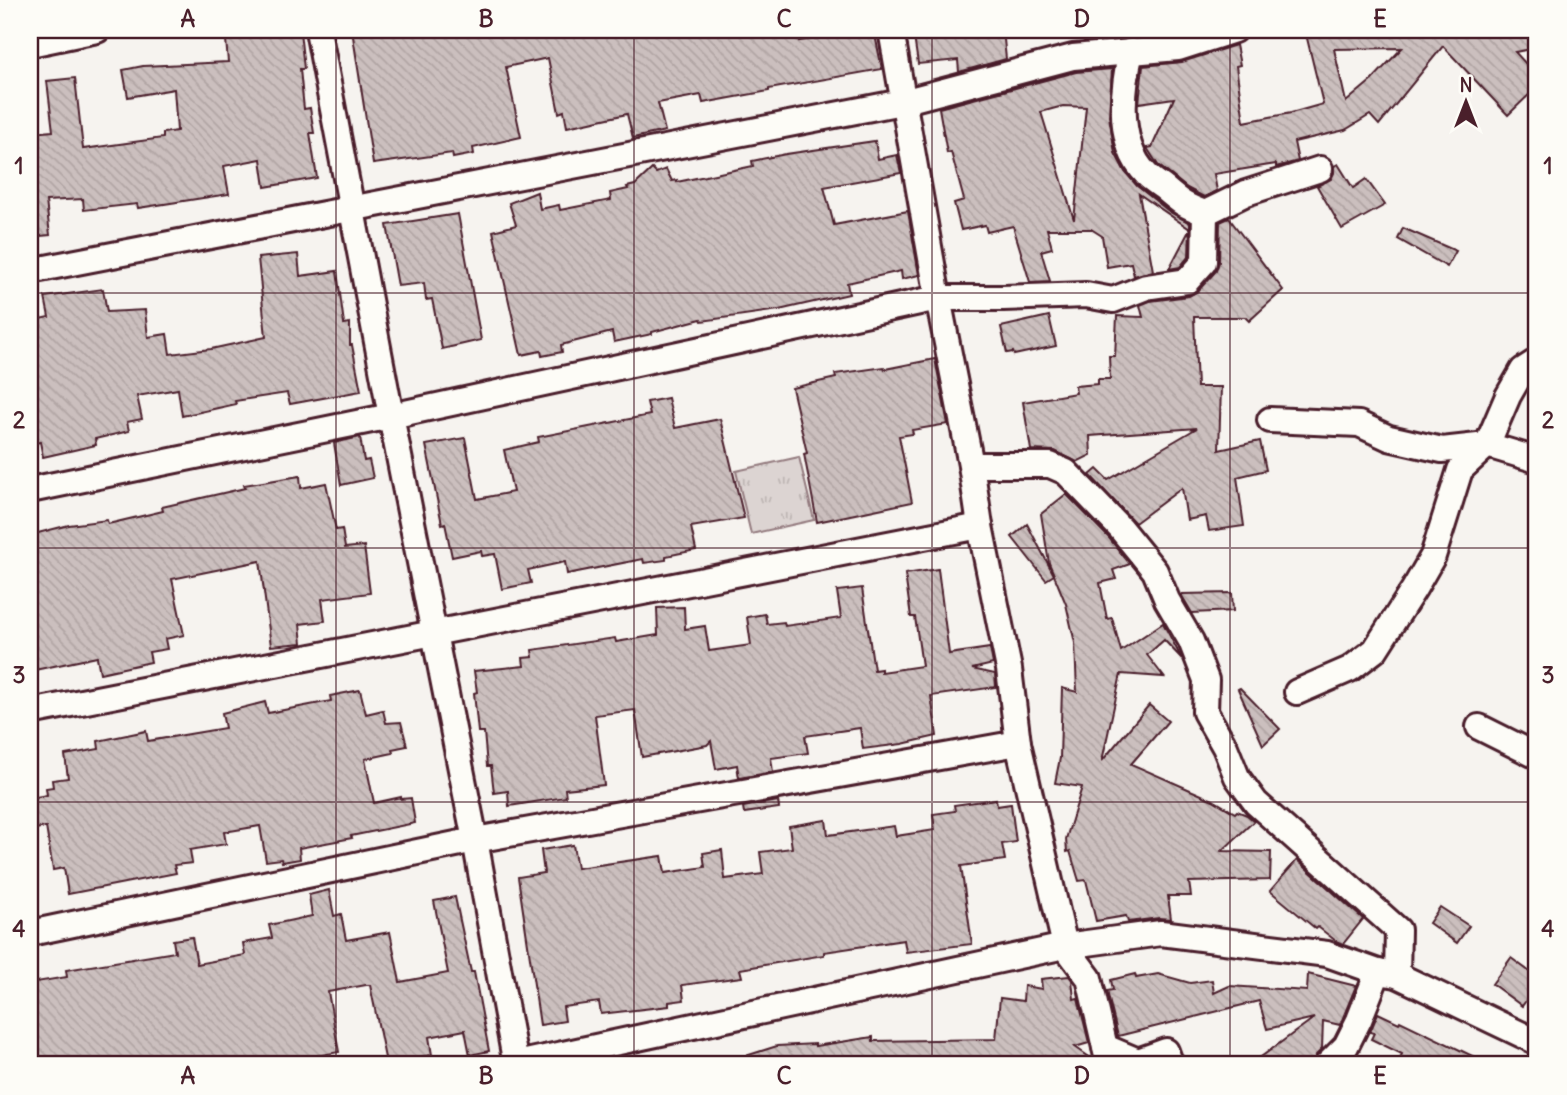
<svg xmlns="http://www.w3.org/2000/svg" width="1567" height="1095" viewBox="0 0 1567 1095" font-family="Delius,sans-serif">
	<defs>
		<pattern id="grass-tufts" width="24" height="20" patternUnits="userSpaceOnUse" patternTransform="scale(1.75)"><rect width="24" height="20" fill="#dcd4d2"/><path d="M3 7l-1-3M5 7V3M7 7l1-3M15 17l-1-3M17 17v-4M19 17l1-3" fill="none" stroke="#beb6b4"/></pattern>
		<pattern id="building-back-hatch" width="6" height="6" patternUnits="userSpaceOnUse" patternTransform="scale(1.75)"><rect width="6" height="6" fill="#cbbfbe"/><path d="M-1 5l2 2M0 0l6 6M5-1l2 2" fill="none" stroke="#b0a4a3"/></pattern>
	</defs>
	<rect width="100%" height="100%" fill="#f6f3ef"/>
	<filter id="ink" filterUnits="userSpaceOnUse"><feTurbulence type="fractalNoise" baseFrequency=".0143" numOctaves="2"/><feDisplacementMap in="SourceGraphic" scale="14" xChannelSelector="R" yChannelSelector="G"/><feConvolveMatrix kernelMatrix="1 2 1 2 8 2 1 2 1" color-interpolation-filters="sRGB"/></filter>
	<g filter="url(#ink)">
		<!-- grass -->
		<path fill="url(#grass-tufts)" stroke="#937a7e" stroke-width="2" d="M799 457 814 520 751 534 736 471Z"/>
		<!-- building -->
		<g fill="url(#building-back-hatch)" stroke="#4a1f2b" stroke-width="2" fill-rule="evenodd">
			<path d="M352 30H797L799 41 874 30 882 69 769 89V91L703 103 701 95 658 103 665 131 633 138 627 114 567 127 564 111 559 113 548 58 506 67 521 137 473 148 474 154 453 158 452 153 373 164Z"/>
			<path d="M913 30H1003L1006 59 959 72 958 60 918 64Z"/>
			<path d="M1305 30H1537V48L1515 52 1537 76V87L1508 115 1443 46 1379 125 1370 115 1345 130 1294 142 1298 161 1276 167V164L1214 174 1217 191 1204 197 1187 188 1158 165 1147 148 1152 147 1174 98 1139 103 1143 66 1182 62 1236 45 1240 65 1236 66 1244 122 1291 113 1323 104ZM1402 48 1372 80 1346 102 1334 49Z"/>
			<path d="M300 31 304 69H300L304 109 310 108 314 133H310L317 178 265 187 261 159 224 166 229 194 138 208 137 204 84 210 83 199 46 201 50 235 30 237V133L53 131 47 81 75 78 83 149 163 138V133L177 131 174 89 128 97 123 70 143 66 228 62 226 40Z"/>
			<path d="M1112 69 1109 116 1115 153 1125 172 1137 186 1170 212 1190 223V229L1139 194 1153 271 1134 276 1131 263 1107 267 1102 236 1091 229H1047L1052 248 1041 251 1050 281 1030 282 1013 226 987 232 985 225 961 230 954 203 964 200 951 152 947 153 939 108 1076 72ZM1063 106 1086 107 1074 220 1041 112Z"/>
			<path d="M875 141 878 159 897 155 901 173 824 187 834 225 908 211 919 275 902 279 901 271 847 283 849 294 779 310 702 321 701 319 652 332V334L614 342 612 332 561 345 562 352 542 356 541 351 521 355 493 231 516 225 509 203 537 192 540 209 559 205 560 210 611 200 610 193 628 189 627 187 635 185 652 169 656 173 666 169 672 181 677 180V182L753 166 752 161 786 154Z"/>
			<path d="M1338 164 1353 188 1366 179 1385 205 1342 229 1317 186 1331 179 1334 173V166Z"/>
			<path d="M458 214 481 340 442 349 432 299 426 300 424 283 398 286 387 225Z"/>
			<path d="M1229 218 1283 290 1249 321 1245 317H1194L1197 387H1221L1219 450 1260 441 1266 470 1237 477 1244 526 1209 531 1206 516 1187 520 1182 488 1135 523 1090 475 1097 469 1108 480 1197 428 1090 436 1091 455 1077 462 1055 451 1031 450 1023 402 1076 393 1075 386 1098 384V379H1110L1109 356H1115L1117 316 1143 317 1140 305 1150 301 1189 296 1198 291 1216 271 1219 262 1220 222Z"/>
			<path d="M1403 228 1456 251 1447 267 1398 239Z"/>
			<path d="M1190 229 1189 256 1180 267 1169 269Z"/>
			<path d="M298 254 300 276 337 271 344 324 350 323V345H352L361 391 290 404 287 393 235 401 236 404 182 416 178 389 137 396 142 419 127 422 129 431 95 439 96 445 43 457 40 442 30 444V321L49 317 45 297 103 289 107 312 145 310 148 337 167 334 170 354 211 349 266 337 258 258Z"/>
			<path d="M1049 316 1056 346 1014 355 1013 352 1007 353 1001 327Z"/>
			<path d="M935 359 948 424 912 430 913 434 899 436 912 502 817 522 804 454 807 453 792 388 836 378 835 374 884 367 885 369Z"/>
			<path d="M668 398 675 428 720 419 744 518 691 527 696 550 666 556V560L644 563 643 559 567 574 565 562 528 570 531 583 502 589 495 554 482 556 481 551 452 557 445 523 442 524 426 445 465 438 477 499 513 492 504 450 539 442 538 437 650 415 647 402Z"/>
			<path d="M360 437 364 461 369 460 373 478 341 485 334 443Z"/>
			<path d="M300 476 301 488 326 483 336 530 342 529 345 548 364 546 370 593 322 599 325 621 300 624 302 643 271 646 260 561 172 579 184 635 165 639 167 649 149 652 151 662 100 673 97 657 30 671V535L69 525 107 520 108 524 163 511 162 507 245 488 244 485Z"/>
			<path d="M1066 494 1109 538 1130 564 1113 570 1116 579 1100 583 1107 619 1112 618 1121 651 1163 623 1182 659 1164 640 1147 655 1164 677 1121 674 1102 761 1149 705 1168 721 1131 764 1213 800 1235 813 1237 811 1247 815 1254 821 1222 851 1271 852 1270 880 1189 882 1191 896H1168L1171 919 1159 918 1128 922 1126 916 1096 921 1086 880 1079 881 1070 851 1067 852 1066 839 1082 787 1055 783 1060 758 1062 688 1077 692 1075 643 1066 604 1049 563 1041 514Z"/>
			<path d="M1027 524 1054 575 1046 580 1012 537Z"/>
			<path d="M938 569 949 654 990 648 993 664 972 669 995 674 996 687 931 696 937 736 902 744 863 749 860 728 805 736 808 753 771 758 773 772 739 778 737 765 716 769 711 741 707 745 642 757 635 710 595 715 604 785 565 789 566 797 509 806 508 791 494 793 491 766H487L484 732H478L474 693 477 692 474 671 524 666 523 658 533 657 532 650 615 638 616 642 658 635 657 608 684 607 685 629 705 626 709 651 751 645 747 617 765 614 767 624 784 622 785 626 841 618 837 591 862 588 874 670 881 669V672L922 666 915 617H911L905 574Z"/>
			<path d="M1232 593 1233 611 1192 613 1182 596V594Z"/>
			<path d="M1240 688 1280 729 1263 745 1238 689Z"/>
			<path d="M360 690 366 714 383 710 386 723 401 722 407 746 392 749 393 753 365 759 374 803 401 797V799L411 798 415 823 351 836 352 838 299 848 300 859 282 862 281 859 266 861 260 826 224 832 226 844 190 850 192 863 174 865 176 873 68 894 64 868 53 870 46 827 30 830V798L47 795 46 788 53 787 52 780 68 778 65 755 99 749 98 741 146 731 148 741 225 728 222 713 265 702 268 713 331 701 330 696Z"/>
			<path d="M996 799 997 806 1011 804 1016 842 1002 844 1005 860 961 866 972 944 906 952 904 940 824 952V955L740 969 742 977 682 985 684 1000 669 1002V1006L601 1014 599 1002 563 1007 565 1021 540 1025 518 877 544 873 541 850 573 845 577 868 662 856 665 873 705 867 703 853 722 850 725 879 763 874 760 852 792 848 789 826 826 820 828 835 894 826 896 836 935 830 933 814 955 811 954 805Z"/>
			<path d="M778 801 779 808 744 813 743 807Z"/>
			<path d="M1297 860 1363 919 1343 944 1336 941 1318 927 1316 929 1270 891Z"/>
			<path d="M329 890 334 916 341 914 346 940 390 932 400 982 448 973 434 901 455 897 471 972H474L489 1051 470 1055 465 1030 429 1037 432 1055 386 1063 370 985H366L328 992 339 1052 288 1061 289 1065H30V983L67 977 66 970 175 952 173 940 192 937 197 964 245 955 243 943 272 938 269 925 312 916 309 895Z"/>
			<path d="M1440 907 1469 926 1457 943 1429 923Z"/>
			<path d="M1511 958 1537 977V986L1522 1006 1492 984Z"/>
			<path d="M1135 974 1136 978 1158 974 1190 983 1212 980 1214 993 1229 986 1307 991 1308 974 1356 986 1340 1025 1323 1021 1322 1049 1316 1055 1313 1065H1250L1314 1018 1267 1029 1259 1001 1118 1036 1107 991 1113 990 1111 980Z"/>
			<path d="M1069 976 1072 980 1074 999 1078 998 1089 1043 1075 1047 1092 1059 1094 1065H730V1061L777 1046 815 1044V1046L873 1037V1041L996 1039 1000 998 1023 1001 1024 986 1042 989 1041 979Z"/>
			<path d="M1378 1013 1399 1023 1400 1021 1491 1065H1397L1402 1054 1371 1039 1374 1033 1370 1032Z"/>
		</g>
		<g fill="none" stroke-linecap="round" stroke-linejoin="round">
			<!-- minor casing -->
			<g stroke="#4a1f2b" stroke-width="30">
				<g id="minor">
					<path d="M318 30 391 416 475 840 516 1065"/>
					<path d="M891 30 938 298 971 465 980 526 1009 669 1018 743 1065 946 1089 978 1109 1065"/>
					<path d="M30 44 97 30"/>
					<path d="M1131 51C1122 90 1116 144 1147 175 1152 180 1159 184 1164 188 1180 202 1185 206 1205 213L1246 193 1320 169"/>
					<path d="M30 271 902 102 1073 57 1178 48 1234 30"/>
					<path d="M1270 420 1359 424 1389 438 1442 450 1487 445 1537 460"/>
					<path d="M971 465H1050L1066 472 1120 528 1155 571 1167 600 1191 641 1206 680 1205 712 1225 747 1237 777 1256 803 1398 930 1397 975"/>
					<path d="M30 490 391 416 938 298H1003L1086 295 1113 300 1146 287 1187 281 1204 262 1205 213"/>
					<path d="M1297 692 1350 669 1375 650 1414 589 1433 556 1460 470 1487 445 1508 396 1523 370 1537 361"/>
					<path d="M30 712 980 526"/>
					<path d="M1479 727 1537 756"/>
					<path d="M30 933 475 840 1018 743"/>
					<path d="M1105 1047 1138 1061 1166 1051 1171 1065"/>
					<path d="M512 1065 1065 946 1161 933 1327 954 1378 972 1397 975 1537 1042"/>
					<path d="M1327 1065 1346 1046 1359 1020 1378 972"/>
				</g>
			</g>
			<!-- minor -->
			<use href="#minor" stroke="#fdfcf7" stroke-width="24"/>
		</g>
	</g>
	<!-- grid -->
	<path fill="none" stroke="#4a1f2b" stroke-width="2" stroke-opacity="0.55" d="M336 30V1065M634 30V1065M932 30V1065M1230 30V1065M30 293H1537M30 548H1537M30 802H1537"/>
	<!-- margin -->
	<rect width="1567" height="1095" fill="none" stroke="#fdfcf7" stroke-width="77"/>
	<!-- north arrow -->
	<g transform="translate(1466 102)" stroke="#fdfcf7" stroke-width="5" paint-order="stroke">
	<path d="M0-5L12 26L0 18L-12 26Z" fill="#4a1f2b"/>
	<text y="-10" font-size="19" font-weight="bold" text-anchor="middle" fill="#4a1f2b">N</text>
	</g>
	<rect x="38" y="38" width="1490" height="1018" fill="none" stroke="#4a1f2b" stroke-width="2.5"/>
	<g font-size="23" text-anchor="middle" font-weight="bold" fill="#4a1f2b">
		<text x="188" y="27">A</text>
		<text x="486" y="27">B</text>
		<text x="784" y="27">C</text>
		<text x="1082" y="27">D</text>
		<text x="1380" y="27">E</text>
		<text x="19" y="174">1</text>
		<text x="1548" y="174">1</text>
		<text x="19" y="428">2</text>
		<text x="1548" y="428">2</text>
		<text x="19" y="683">3</text>
		<text x="1548" y="683">3</text>
		<text x="19" y="937">4</text>
		<text x="1548" y="937">4</text>
		<text x="188" y="1084">A</text>
		<text x="486" y="1084">B</text>
		<text x="784" y="1084">C</text>
		<text x="1082" y="1084">D</text>
		<text x="1380" y="1084">E</text>
	</g>
</svg>
